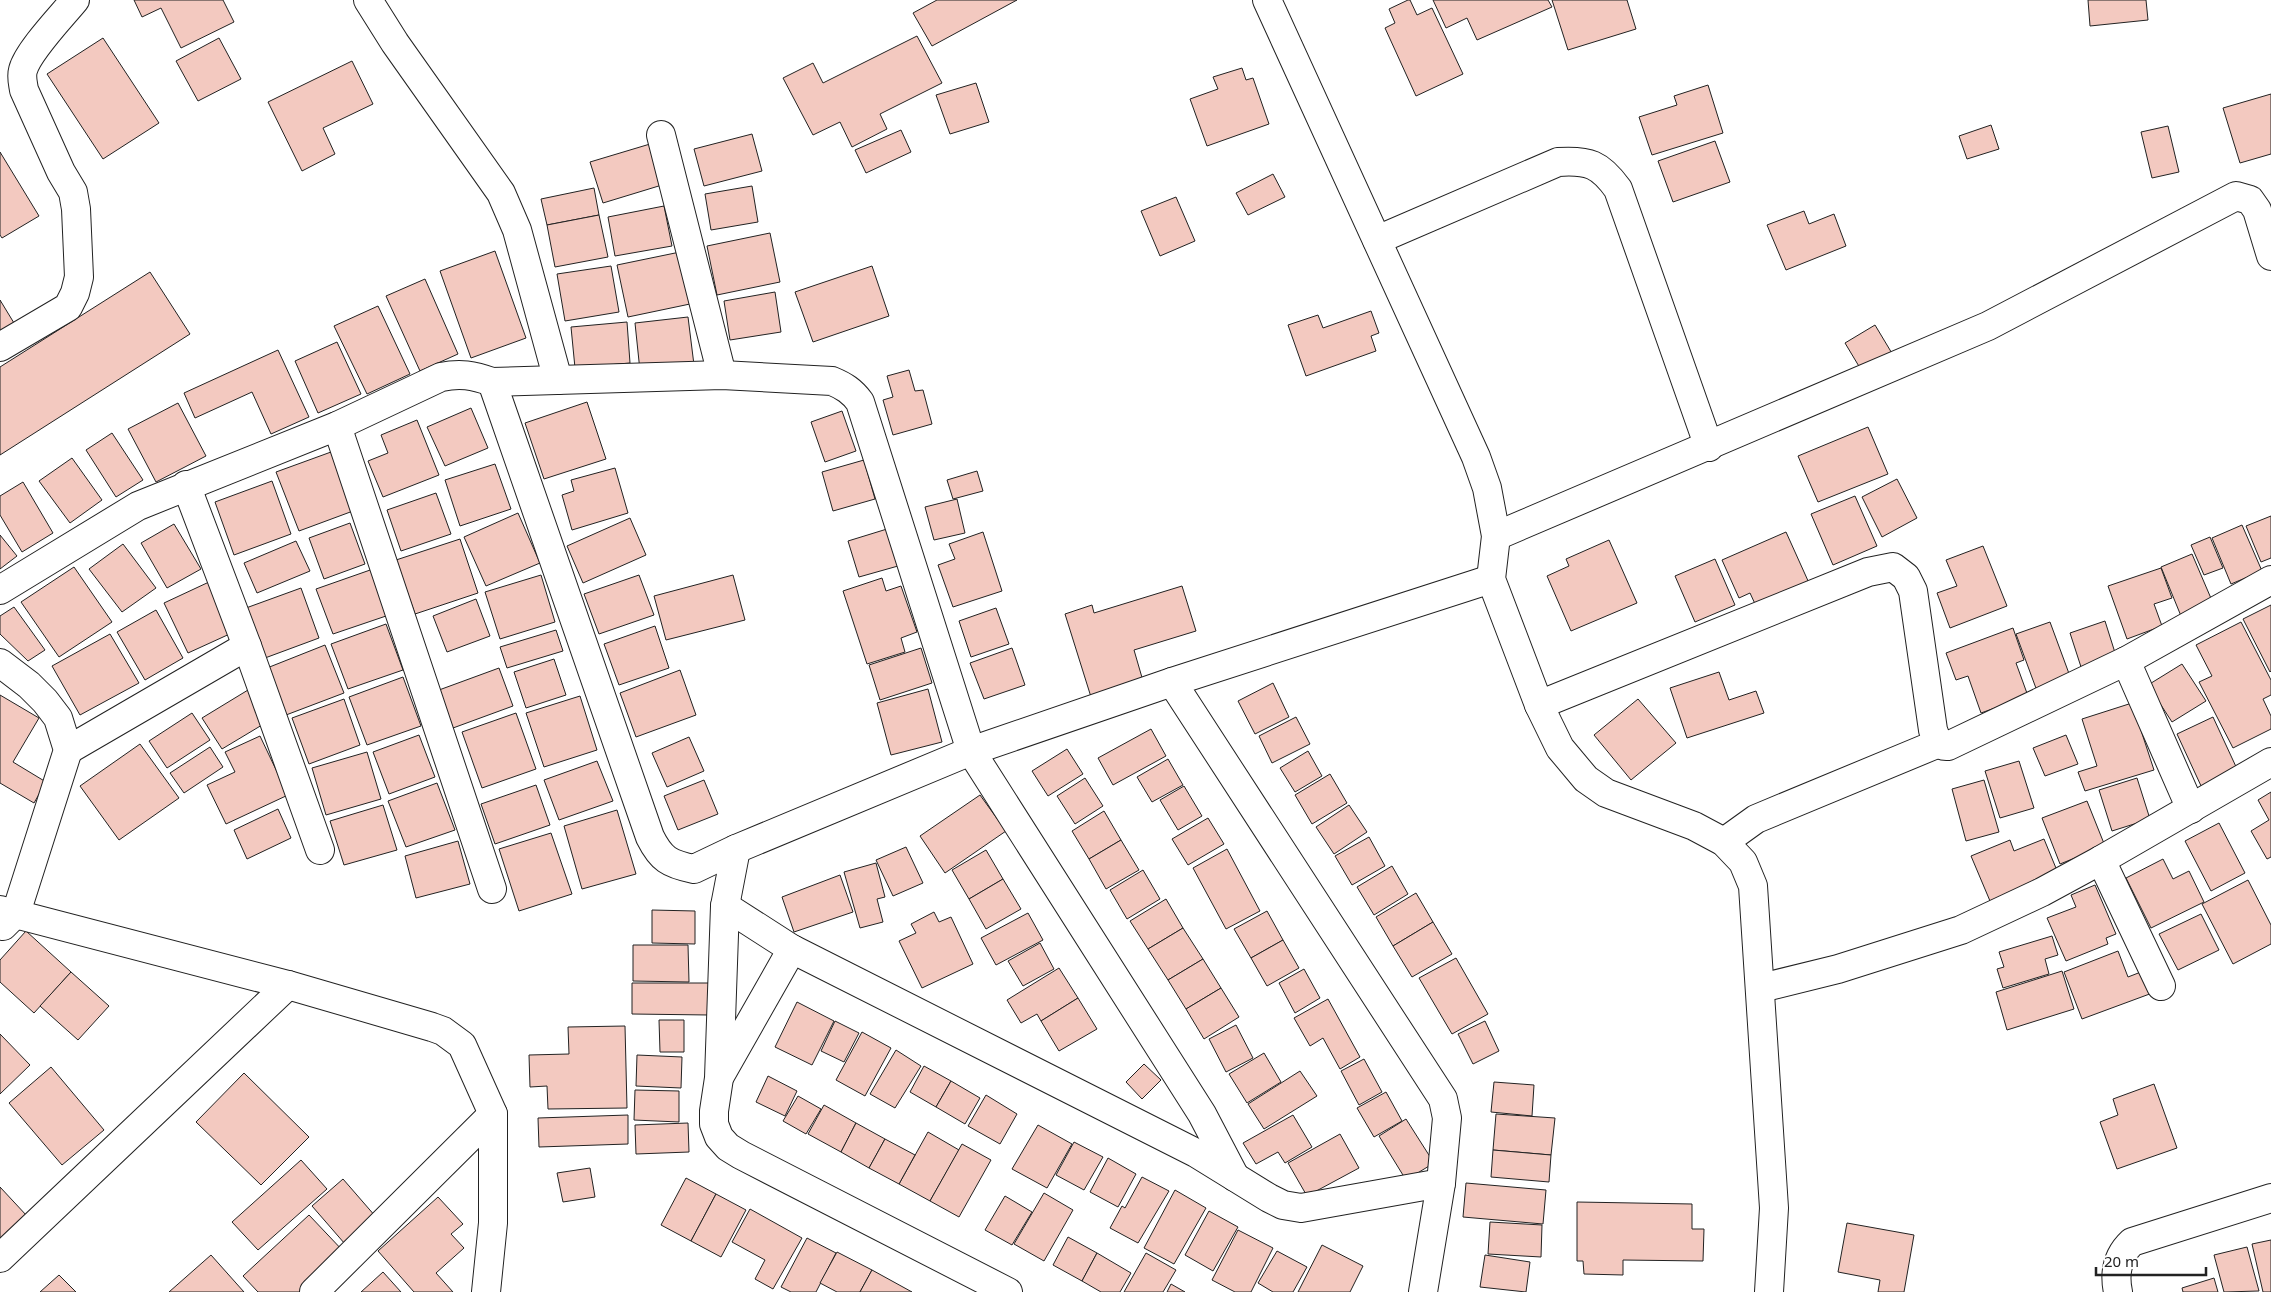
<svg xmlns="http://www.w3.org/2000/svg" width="2271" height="1292" viewBox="0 0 2271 1292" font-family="'Noto Sans',sans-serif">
	<rect width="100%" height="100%" fill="#fff"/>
	<!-- building -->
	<g fill="#f3c9c0" stroke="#222">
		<path d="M134 0H223L234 22 181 48 161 8 142 17Z"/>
		<path d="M937 0H1017L932 46 913 13Z"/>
		<path d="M1408 0H1410L1417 15 1432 8 1463 74 1416 96 1385 28 1395 23 1389 9Z"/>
		<path d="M1433 0H1548L1552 7 1477 40 1467 18 1446 28Z"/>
		<path d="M1552 0H1627L1636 29 1568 50Z"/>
		<path d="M2088 0H2146L2148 20 2090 26Z"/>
		<path d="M917 36 942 83 880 114 887 129 852 147 840 122 813 135 783 78 813 63 823 83Z"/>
		<path d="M103 38 159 123 103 159 47 74Z"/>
		<path d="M219 38 241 79 198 101 176 61Z"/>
		<path d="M352 61 373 104 323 128 335 154 302 171 268 102Z"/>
		<path d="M1242 68 1246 80 1253 78 1269 124 1207 146 1190 99 1218 89 1213 77Z"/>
		<path d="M976 83 989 122 950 134 936 95Z"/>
		<path d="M1708 85 1723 133 1652 155 1639 117 1677 105 1674 96Z"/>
		<path d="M2271 94V154L2240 163 2223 108Z"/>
		<path d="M1991 125 1999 149 1967 159 1959 136Z"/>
		<path d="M2168 126 2179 172 2152 178 2141 132Z"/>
		<path d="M901 130 911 152 866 173 855 150Z"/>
		<path d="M752 134 762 171 704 186 694 149Z"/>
		<path d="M1715 141 1730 182 1673 202 1658 161Z"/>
		<path d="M650 144 662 185 603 203 590 162Z"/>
		<path d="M0 152 39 216 2 238 0 235Z"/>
		<path d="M1273 174 1285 197 1248 215 1236 193Z"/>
		<path d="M752 186 758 222 711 230 705 194Z"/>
		<path d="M594 188 599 215 547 225 541 199Z"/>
		<path d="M1176 197 1195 241 1160 256 1141 211Z"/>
		<path d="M664 206 672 246 615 256 608 217Z"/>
		<path d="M1804 211 1809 224 1834 214 1846 246 1786 270 1767 225Z"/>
		<path d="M599 215 608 257 555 267 547 225Z"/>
		<path d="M770 233 780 282 717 295 707 246Z"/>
		<path d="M495 251 526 338 471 358 440 271Z"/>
		<path d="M680 252 690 304 628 317 617 265Z"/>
		<path d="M611 266 619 312 565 321 557 274Z"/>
		<path d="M872 266 889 316 813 342 795 292Z"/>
		<path d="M150 272 190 334 0 455V367Z"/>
		<path d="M425 279 458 354 420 371 386 296Z"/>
		<path d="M775 292 781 332 730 340 724 301Z"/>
		<path d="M0 300 14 323 0 331Z"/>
		<path d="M378 306 410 374 367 394 334 326Z"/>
		<path d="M1371 311 1379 333 1371 336 1376 351 1306 376 1288 325 1318 315 1323 328Z"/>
		<path d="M688 317 694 365 640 371 635 323Z"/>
		<path d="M627 322 630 363 575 368 571 327Z"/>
		<path d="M1875 325 1893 355 1863 373 1845 343Z"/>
		<path d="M337 342 361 394 318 413 295 361Z"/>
		<path d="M278 350 309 417 271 434 252 392 195 418 184 393Z"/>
		<path d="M909 370 915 391 923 390 932 424 893 435 883 400 893 397 887 376Z"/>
		<path d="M587 402 606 459 544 479 525 423Z"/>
		<path d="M178 403 206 456 156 482 128 429Z"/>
		<path d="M471 408 488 448 445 466 427 427Z"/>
		<path d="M842 411 856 451 825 462 811 422Z"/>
		<path d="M417 420 439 475 383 497 368 461 388 453 381 435Z"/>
		<path d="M1868 427 1888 474 1818 502 1798 456Z"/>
		<path d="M112 433 143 480 116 497 86 450Z"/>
		<path d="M331 452 353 511 299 531 276 472Z"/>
		<path d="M72 458 102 500 70 523 39 481Z"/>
		<path d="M864 460 875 499 833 511 822 472Z"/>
		<path d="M495 464 511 509 460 526 445 480Z"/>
		<path d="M615 468 628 513 572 530 562 495 574 491 571 480Z"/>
		<path d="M977 471 983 491 953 499 947 480Z"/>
		<path d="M1897 479 1917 518 1882 537 1862 497Z"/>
		<path d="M272 481 291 534 234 555 215 502Z"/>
		<path d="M23 482 53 533 22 552 0 515V496Z"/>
		<path d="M436 493 451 534 401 551 387 510Z"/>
		<path d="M1855 496 1877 546 1833 565 1811 514Z"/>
		<path d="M957 499 965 533 934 540 925 507Z"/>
		<path d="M518 513 540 563 486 586 464 537Z"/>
		<path d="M2271 516V558L2261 562 2246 526Z"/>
		<path d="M630 518 646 555 583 583 567 546Z"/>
		<path d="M350 523 365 564 324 579 309 538Z"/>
		<path d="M174 524 201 569 167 588 141 543Z"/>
		<path d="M2242 525 2262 571 2231 584 2212 538Z"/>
		<path d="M887 529 898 566 859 577 848 541Z"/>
		<path d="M983 532 1002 591 953 607 938 565 955 559 949 544Z"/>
		<path d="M1786 532 1809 583 1756 606 1750 593 1739 598 1722 560Z"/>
		<path d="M0 535 17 556 0 569Z"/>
		<path d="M2210 537 2223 568 2204 575 2191 545Z"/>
		<path d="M460 539 478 593 415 614 396 560Z"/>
		<path d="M1609 540 1637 603 1571 631 1547 576 1569 566 1566 559Z"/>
		<path d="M296 541 310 571 257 593 244 563Z"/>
		<path d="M123 544 156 588 122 612 89 569Z"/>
		<path d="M1983 546 2007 606 1950 628 1937 593 1957 586 1946 560Z"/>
		<path d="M2192 554 2213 603 2181 616 2161 567Z"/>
		<path d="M1715 559 1735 605 1695 622 1675 576Z"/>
		<path d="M74 567 112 622 59 657 21 602Z"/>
		<path d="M2161 568 2172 598 2154 604 2162 626 2127 639 2108 586Z"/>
		<path d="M373 569 389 615 333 634 316 589Z"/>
		<path d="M541 575 555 622 500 639 485 592Z"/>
		<path d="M639 575 654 615 599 634 584 594Z"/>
		<path d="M733 575 745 620 666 640 654 596Z"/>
		<path d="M882 578 886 591 901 586 917 632 901 638 905 652 867 664 843 591Z"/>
		<path d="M209 582 234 632 188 653 164 603Z"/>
		<path d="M1182 586 1196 631 1134 650 1143 681 1091 697 1065 614 1092 605 1094 613Z"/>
		<path d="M301 588 319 638 265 658 246 608Z"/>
		<path d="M476 599 490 636 447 652 433 616Z"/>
		<path d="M2271 605V671L2270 672 2243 619Z"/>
		<path d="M14 607 45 650 28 661 0 634V616Z"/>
		<path d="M996 608 1009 644 971 657 959 621Z"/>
		<path d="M156 610 183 658 145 680 117 632Z"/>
		<path d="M2105 621 2117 659 2082 670 2070 633Z"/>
		<path d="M2050 622 2071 679 2037 691 2016 634Z"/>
		<path d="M2241 622 2271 680V695L2263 699 2271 716V729L2233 748 2199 682 2212 676 2196 645Z"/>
		<path d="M386 624 403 670 348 689 331 644Z"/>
		<path d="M655 626 669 668 619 685 604 644Z"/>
		<path d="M2013 628 2024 660 2016 663 2028 696 1981 713 1968 676 1956 680 1946 653Z"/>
		<path d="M556 630 563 651 507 668 500 647Z"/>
		<path d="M110 634 139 683 80 715 52 666Z"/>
		<path d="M325 645 344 693 286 715 267 668Z"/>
		<path d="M921 648 932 683 880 700 869 665Z"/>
		<path d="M1012 648 1025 685 984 699 970 663Z"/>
		<path d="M554 659 566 695 526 708 514 672Z"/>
		<path d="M2182 664 2206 701 2172 722 2148 685Z"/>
		<path d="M499 668 513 706 453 728 439 690Z"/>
		<path d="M680 670 696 715 636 737 620 693Z"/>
		<path d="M1719 672 1729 700 1756 691 1764 713 1687 738 1670 688Z"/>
		<path d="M403 677 421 726 367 745 349 697Z"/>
		<path d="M1273 683 1289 717 1255 734 1238 701Z"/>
		<path d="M928 689 942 742 891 755 877 703Z"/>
		<path d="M248 690 267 722 222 749 202 718Z"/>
		<path d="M0 695 39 718 13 762 46 782 34 803 0 783Z"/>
		<path d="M580 696 597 750 544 767 526 713Z"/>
		<path d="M344 699 360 745 309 764 292 718Z"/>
		<path d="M1638 699 1676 743 1631 780 1594 735Z"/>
		<path d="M2132 703 2154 770 2085 791 2078 772 2097 766 2082 719Z"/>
		<path d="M192 713 210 740 167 768 149 741Z"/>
		<path d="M516 713 536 769 482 788 462 732Z"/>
		<path d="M1296 717 1310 744 1272 763 1259 736Z"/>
		<path d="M2213 717 2238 771 2202 788 2177 734Z"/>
		<path d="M1151 729 1166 756 1113 785 1098 758Z"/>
		<path d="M419 735 435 777 389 794 373 752Z"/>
		<path d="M2066 735 2078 764 2045 776 2033 748Z"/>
		<path d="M260 736 288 795 226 824 207 785 235 772 225 752Z"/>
		<path d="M689 737 704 771 667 787 652 753Z"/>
		<path d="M140 744 179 798 119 840 80 786Z"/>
		<path d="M210 747 223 767 184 793 170 773Z"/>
		<path d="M1067 749 1083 774 1048 796 1032 771Z"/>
		<path d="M1308 751 1322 776 1295 792 1280 768Z"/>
		<path d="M367 752 381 799 326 815 312 768Z"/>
		<path d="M1168 759 1183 785 1152 802 1137 777Z"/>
		<path d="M597 761 613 801 559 820 544 780Z"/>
		<path d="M2019 761 2034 808 2000 818 1985 771Z"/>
		<path d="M1330 774 1347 803 1312 824 1295 795Z"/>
		<path d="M1085 778 1103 806 1075 824 1057 796Z"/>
		<path d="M2137 778 2150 819 2112 831 2099 790Z"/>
		<path d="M704 780 718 814 678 830 664 796Z"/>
		<path d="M1984 780 1999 832 1966 841 1952 789Z"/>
		<path d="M437 783 455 830 406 847 388 801Z"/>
		<path d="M536 785 550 825 495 844 481 804Z"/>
		<path d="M1184 786 1202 816 1178 830 1160 800Z"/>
		<path d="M2271 792V857L2267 859 2251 831 2269 820 2258 800Z"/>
		<path d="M980 795 1006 831 945 873 920 836Z"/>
		<path d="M2087 801 2105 846 2060 864 2042 818Z"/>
		<path d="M383 805 397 850 344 865 330 821Z"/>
		<path d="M1349 805 1367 832 1334 854 1316 827Z"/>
		<path d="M278 809 291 838 247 859 234 830Z"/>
		<path d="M617 810 636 874 582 889 564 826Z"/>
		<path d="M1104 811 1121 840 1089 859 1072 831Z"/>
		<path d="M1208 818 1224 844 1188 865 1172 839Z"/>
		<path d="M2219 823 2245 873 2211 891 2185 841Z"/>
		<path d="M551 833 572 894 519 911 499 849Z"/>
		<path d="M1369 837 1385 866 1352 885 1335 856Z"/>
		<path d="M2044 839 2058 873 1990 901 1971 856 2010 840 2014 851Z"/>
		<path d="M1121 840 1139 870 1106 889 1089 859Z"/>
		<path d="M458 841 470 884 416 898 405 856Z"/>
		<path d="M906 847 923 883 893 896 876 860Z"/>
		<path d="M1227 849 1260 911 1226 929 1193 868Z"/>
		<path d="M986 850 1003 879 969 899 952 870Z"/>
		<path d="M2163 859 2173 879 2189 871 2204 902 2151 928 2126 878Z"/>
		<path d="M876 863 885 897 877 899 883 922 860 928 844 872Z"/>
		<path d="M1392 866 1408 894 1374 915 1357 887Z"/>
		<path d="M1143 870 1160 899 1127 919 1110 890Z"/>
		<path d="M840 875 853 912 794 932 782 897Z"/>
		<path d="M1003 879 1021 909 986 929 969 899Z"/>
		<path d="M2248 880 2271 925V944L2233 964 2202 904Z"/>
		<path d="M2095 885 2116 934 2106 938 2108 944 2066 961 2047 918 2076 907 2071 895Z"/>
		<path d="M1416 893 1433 922 1393 946 1376 917Z"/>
		<path d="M1166 899 1183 928 1148 949 1130 921Z"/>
		<path d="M652 910 695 911V944L652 943Z"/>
		<path d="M1267 911 1283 940 1251 958 1234 929Z"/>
		<path d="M934 912 939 922 951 917 973 964 922 988 899 941 916 933 911 924Z"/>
		<path d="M1028 913 1043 940 996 965 981 938Z"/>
		<path d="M2201 914 2219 950 2178 970 2159 934Z"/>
		<path d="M1433 922 1452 954 1412 977 1393 946Z"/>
		<path d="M1183 928 1203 959 1168 980 1148 949Z"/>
		<path d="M26 931 71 972 34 1013 0 982V960Z"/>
		<path d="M2052 936 2058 955 2045 959 2049 974 2003 988 1997 969 2004 967 1999 952Z"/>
		<path d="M1283 940 1299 968 1267 986 1251 958Z"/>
		<path d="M1040 943 1054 969 1023 986 1008 961Z"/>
		<path d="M633 945H688L689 982 633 981Z"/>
		<path d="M2118 951 2128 977 2146 970 2155 992 2082 1019 2064 972Z"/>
		<path d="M1456 958 1488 1014 1452 1034 1419 978Z"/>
		<path d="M1203 959 1221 988 1186 1009 1168 980Z"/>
		<path d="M1059 968 1078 998 1041 1021 1037 1014 1021 1023 1007 1000Z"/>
		<path d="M1304 969 1320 998 1295 1013 1279 983Z"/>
		<path d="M2062 971 2074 1009 2007 1030 1996 992Z"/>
		<path d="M71 972 109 1006 78 1040 40 1006Z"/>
		<path d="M632 983H710L709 1015 632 1014Z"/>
		<path d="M1221 988 1239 1017 1204 1039 1186 1009Z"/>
		<path d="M1078 998 1097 1029 1059 1051 1041 1021Z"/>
		<path d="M1328 999 1360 1057 1340 1069 1323 1038 1310 1046 1294 1018Z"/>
		<path d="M797 1002 834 1021 812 1065 775 1047Z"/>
		<path d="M659 1020H684V1052H660Z"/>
		<path d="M835 1021 859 1033 844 1062 821 1051Z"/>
		<path d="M1485 1021 1499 1051 1473 1064 1458 1034Z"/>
		<path d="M1236 1025 1253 1058 1226 1072 1209 1039Z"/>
		<path d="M625 1026 627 1108 548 1109 547 1086 530 1087 529 1055 569 1054 568 1027Z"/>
		<path d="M862 1032 891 1048 865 1096 836 1080Z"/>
		<path d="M0 1034 30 1065 0 1094Z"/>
		<path d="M896 1050 921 1066 895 1108 870 1094Z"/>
		<path d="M1264 1053 1281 1082 1247 1103 1229 1074Z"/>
		<path d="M637 1055 682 1057 681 1088 636 1086Z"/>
		<path d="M1364 1059 1382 1092 1359 1105 1341 1071Z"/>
		<path d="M1144 1064 1161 1080 1142 1099 1126 1082Z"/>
		<path d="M924 1066 951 1081 936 1107 910 1092Z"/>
		<path d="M51 1067 104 1130 62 1165 9 1103Z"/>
		<path d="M1300 1071 1317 1096 1264 1129 1248 1104Z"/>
		<path d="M244 1073 309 1137 261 1185 196 1122Z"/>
		<path d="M768 1076 797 1091 785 1116 756 1102Z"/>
		<path d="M951 1081 980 1098 965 1124 936 1107Z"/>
		<path d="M1494 1082 1534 1085 1532 1116 1491 1112Z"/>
		<path d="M2154 1084 2177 1148 2117 1169 2100 1122 2118 1115 2113 1099Z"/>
		<path d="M635 1090 679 1091V1122L634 1120Z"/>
		<path d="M1386 1092 1402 1121 1374 1137 1357 1108Z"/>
		<path d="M986 1095 1017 1114 1000 1144 968 1126Z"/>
		<path d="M798 1096 821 1109 806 1134 783 1121Z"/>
		<path d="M824 1105 856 1123 841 1152 808 1134Z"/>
		<path d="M1496 1114 1555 1118 1551 1155 1493 1150Z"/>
		<path d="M628 1115V1144L539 1147 538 1118Z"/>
		<path d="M1293 1115 1312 1147 1285 1163 1278 1152 1256 1164 1243 1143Z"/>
		<path d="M1406 1119 1434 1163 1406 1180 1379 1136Z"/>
		<path d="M688 1123 689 1152 636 1154 635 1125Z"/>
		<path d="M856 1123 885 1139 869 1168 841 1152Z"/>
		<path d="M1038 1125 1072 1144 1047 1188 1012 1169Z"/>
		<path d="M928 1132 959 1150 930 1201 899 1184Z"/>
		<path d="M1340 1134 1359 1168 1307 1196 1288 1163Z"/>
		<path d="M885 1139 915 1155 899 1184 869 1168Z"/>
		<path d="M1074 1142 1103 1157 1084 1190 1056 1175Z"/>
		<path d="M962 1144 991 1160 959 1217 930 1201Z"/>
		<path d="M1493 1150 1551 1155 1549 1182 1491 1177Z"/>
		<path d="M1108 1158 1136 1174 1118 1207 1090 1192Z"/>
		<path d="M301 1160 327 1189 258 1250 232 1222Z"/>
		<path d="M590 1168 595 1197 563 1202 557 1173Z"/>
		<path d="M1142 1177 1169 1191 1138 1243 1110 1228 1122 1206 1125 1208Z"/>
		<path d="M686 1178 716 1194 691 1241 661 1225Z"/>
		<path d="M343 1179 376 1217 345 1244 312 1206Z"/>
		<path d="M1466 1183 1546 1190 1543 1224 1463 1217Z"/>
		<path d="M0 1187 27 1216 0 1241Z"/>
		<path d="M1175 1190 1206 1208 1174 1264 1144 1248Z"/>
		<path d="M1044 1193 1073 1210 1044 1261 1014 1244Z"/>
		<path d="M716 1194 746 1210 721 1257 691 1241Z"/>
		<path d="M1005 1196 1032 1212 1012 1245 985 1230Z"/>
		<path d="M438 1197 463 1224 451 1234 464 1248 436 1273 453 1292H414L378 1251Z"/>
		<path d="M1577 1202 1692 1204V1229H1704L1703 1261 1623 1260V1275L1584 1274 1583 1261H1577Z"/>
		<path d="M750 1209 802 1238 773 1289 755 1279 765 1260 732 1242Z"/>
		<path d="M1209 1211 1238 1227 1213 1271 1185 1255Z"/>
		<path d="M309 1215 345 1253 303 1292H258L243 1276Z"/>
		<path d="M1490 1222 1542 1225 1541 1257 1488 1254Z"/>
		<path d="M1847 1223 1914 1235 1904 1292H1878L1880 1280 1838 1272Z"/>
		<path d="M1238 1230 1273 1248 1251 1292H1235L1212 1280Z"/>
		<path d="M1068 1237 1097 1253 1082 1281 1053 1265Z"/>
		<path d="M807 1238 836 1253 816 1292H791L781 1287Z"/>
		<path d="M2271 1240V1292H2263L2252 1244Z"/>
		<path d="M1322 1245 1363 1266 1350 1292H1298Z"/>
		<path d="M2247 1247 2259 1291 2224 1292 2214 1255Z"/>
		<path d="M1277 1251 1307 1267 1293 1292H1273L1258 1283Z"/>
		<path d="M837 1252 872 1270 860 1292H837L820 1283Z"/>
		<path d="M1097 1253 1131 1273 1120 1292H1101L1082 1281Z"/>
		<path d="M1146 1253 1176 1270 1163 1292H1124Z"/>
		<path d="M211 1255 244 1292H169Z"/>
		<path d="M1485 1255 1530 1262 1526 1292 1480 1287Z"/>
		<path d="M872 1270 912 1292H860Z"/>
		<path d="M383 1272 401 1292H361Z"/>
		<path d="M59 1275 76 1292H40Z"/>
		<path d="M2214 1278 2218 1292H2183L2182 1288Z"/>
		<path d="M1171 1284 1185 1292H1167Z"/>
	</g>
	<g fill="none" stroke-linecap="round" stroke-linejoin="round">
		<!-- minor casing -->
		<g stroke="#222" stroke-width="30">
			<g id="minor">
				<path d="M368 0 395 43 501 193 517 230 558 380"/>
				<path d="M1267 0 1476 457 1487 488 1496 536 1491 579 1539 705 1560 748 1586 779 1606 793 1694 826 1724 842 1743 862 1753 886 1774 1208 1769 1292"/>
				<path d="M661 135 722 375"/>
				<path d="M1377 240 1558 162C1589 160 1600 164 1618 189L1709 447"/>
				<path d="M0 347 68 307 75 293 79 277 76 209 73 192 61 172 24 90C23 83 21 77 23 70 28 51 62 16 75 0"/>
				<path d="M492 382 650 837C661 859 669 864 694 869L736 849 971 751 1172 682 1491 579"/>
				<path d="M337 426 492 889"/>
				<path d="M186 485 247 646 320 850"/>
				<path d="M1496 536 1988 326 2236 196 2250 200 2257 210 2271 256"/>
				<path d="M0 590 138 506 337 426 441 377C460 373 473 375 492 382L722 375 832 381C844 386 852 391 860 402L971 751 1202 1114 1235 1177"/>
				<path d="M2126 661 2191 809"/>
				<path d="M0 663 29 685 45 701 58 718 68 750 16 913 3 926"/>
				<path d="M1172 682 1443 1099 1447 1118 1441 1183 1423 1292"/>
				<path d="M1539 705 1868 572 1893 567 1906 577 1913 591 1933 730C1936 738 1938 747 1948 746L2126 661 2271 580"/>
				<path d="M68 750 247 646"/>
				<path d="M1724 842 1756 819 1939 743"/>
				<path d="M736 849 725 906 719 1078 714 1111V1124L719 1137 728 1147 741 1155 1008 1292"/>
				<path d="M2101 860 2161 986"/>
				<path d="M725 906 792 949 1196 1153 1269 1198 1283 1205 1301 1208 1441 1183"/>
				<path d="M0 910 288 985 432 1027 443 1031 462 1045 493 1114V1223L486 1292"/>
				<path d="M1761 988 1838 969 1961 930 2042 892 2101 860 2271 762"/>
				<path d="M721 1074 792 949"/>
				<path d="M0 1258 288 985"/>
				<path d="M314 1292 493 1114"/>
				<path d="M2118 1292C2114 1273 2117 1256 2132 1242L2271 1198"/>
			</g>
		</g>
		<!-- minor -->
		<use href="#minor" stroke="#fff" stroke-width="28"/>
	</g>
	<!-- scale -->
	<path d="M2096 1267v8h110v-8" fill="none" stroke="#222222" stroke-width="2.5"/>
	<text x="2104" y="1267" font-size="15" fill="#222222" stroke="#ffffff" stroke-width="4" paint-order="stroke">20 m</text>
</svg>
